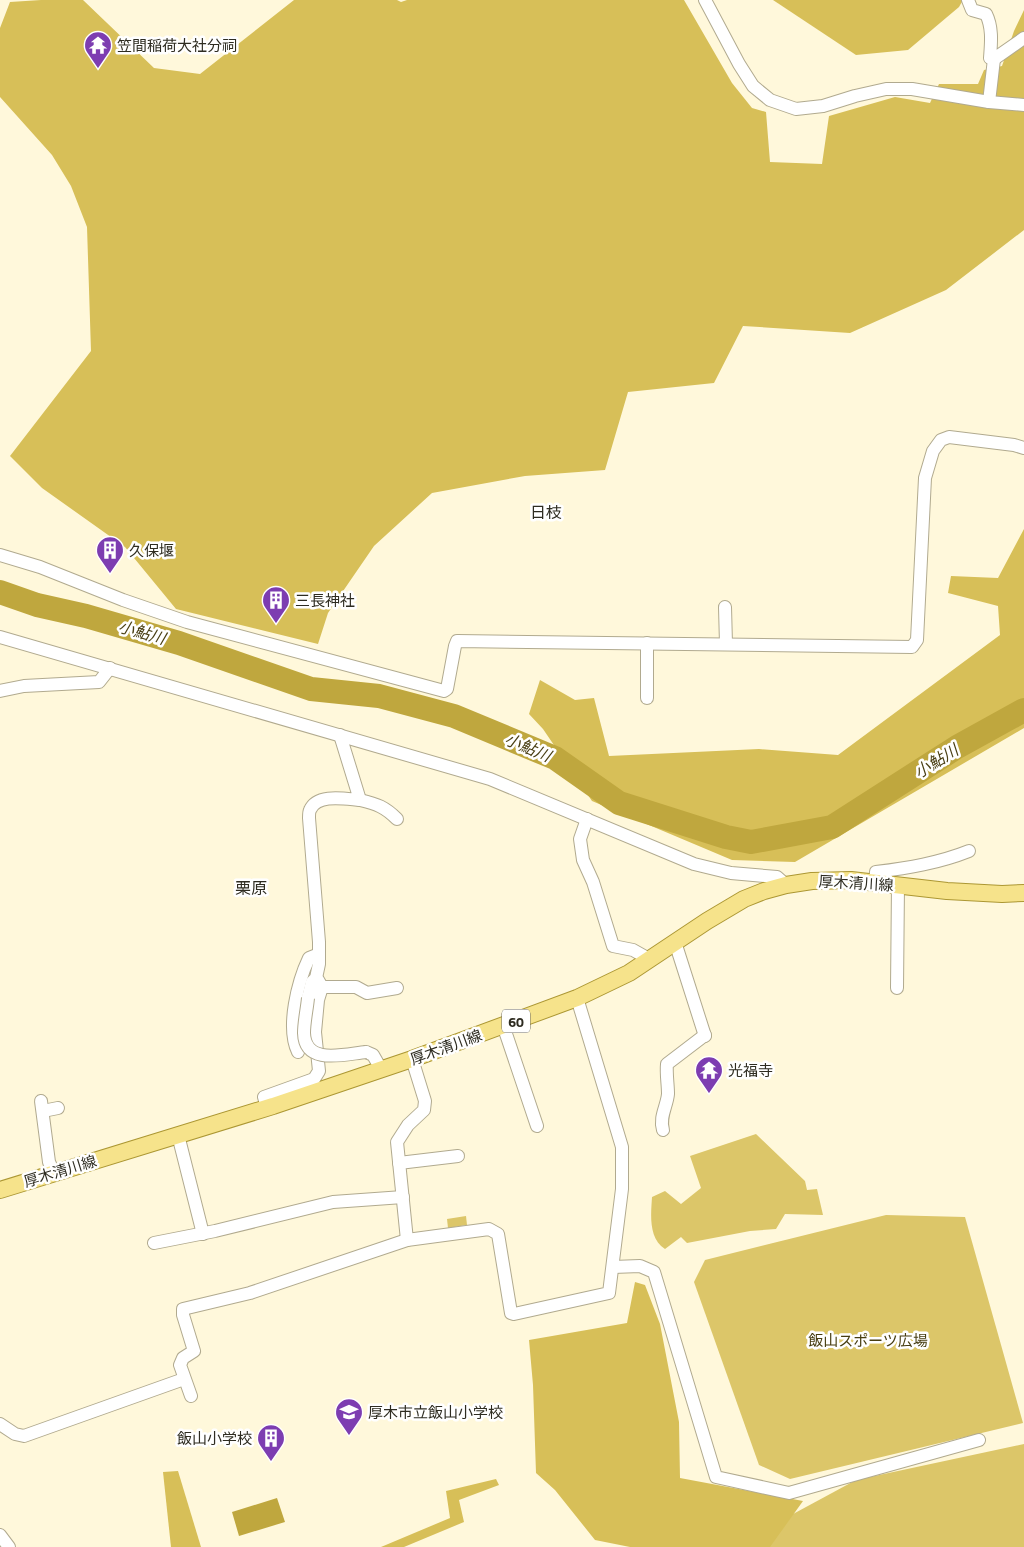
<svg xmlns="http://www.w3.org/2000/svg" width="1024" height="1547" viewBox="0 0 1024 1547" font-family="'Titillium Web','Noto Sans JP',sans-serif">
	<rect width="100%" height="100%" fill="#fff8db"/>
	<!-- green -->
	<g fill="#dcc669">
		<path d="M756 1134 805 1181 807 1190 817 1189 823 1215 785 1214 776 1229 750 1231 687 1243 681 1237 665 1249C648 1238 651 1214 652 1197L665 1191 681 1204 701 1188 690 1156Z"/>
		<path d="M886 1215 965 1217 1023 1423 790 1479 759 1465 694 1282 705 1260Z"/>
		<path d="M466 1216 467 1225 448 1228 447 1219Z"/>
		<path d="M1024 1444V1547H732L856 1480Z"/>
	</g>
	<!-- forest -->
	<g fill="#d7bf58">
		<path d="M41 0H83L154 68 200 74 294 0H397L401 2 407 0H684L732 83 752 108 766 112 770 162 822 164 829 116 895 97 930 103 939 84H978L984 70 1002 66 1014 31 1024 10V230L946 290 850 333 743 326 714 383 628 392 605 470 525 476 432 493 374 546 328 613 318 644 176 609 125 547 42 488 10 456 91 351 87 227 71 186 52 155 0 97V28L10 2Z"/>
		<path d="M773 0H963L959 7 908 50 856 55Z"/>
		<path d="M1024 529V728L795 862 732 860 592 801 543 729 529 714 540 680 575 700 594 698 609 756 759 749 838 755 1000 635 998 606 948 593 951 576 998 578Z"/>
		<path d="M635 1282 645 1285 660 1324 679 1422 680 1478 803 1501 770 1547H630L595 1540 555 1490 536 1473 533 1385 529 1340 627 1323Z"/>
		<path d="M178 1471 201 1547H171L163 1472Z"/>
		<path d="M496 1479 499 1485 459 1500 464 1522 404 1547H381L450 1518 446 1491Z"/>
	</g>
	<!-- water -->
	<path fill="#bfa73e" d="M277 1498 285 1522 239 1536 232 1512Z"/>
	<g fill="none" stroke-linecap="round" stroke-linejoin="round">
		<!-- river -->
		<path stroke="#bfa73e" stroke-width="24" d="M0 592 37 605 86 616 179 643 311 689 379 696 454 716 555 758 619 803 726 837 751 842 832 827 957 747 1024 710"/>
		<!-- minor casing -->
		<g stroke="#b1aa8f" stroke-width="14">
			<g id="minor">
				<path d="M705 0 739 64 753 86 770 100 796 109 823 106 855 96 886 89H912L989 102 1024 105"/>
				<path d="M968 0 972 10 986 14C993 28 991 44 990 58L994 59 1024 38"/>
				<path d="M989 102 994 59"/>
				<path d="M0 555 40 567 123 600 187 622 444 691 447 689 455 646 457 641 912 647 917 640 925 478 933 451 941 440 949 437 1014 445 1024 448"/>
				<path d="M725 607 726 644"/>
				<path d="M0 637 490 779 694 864 731 873 777 877 786 885"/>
				<path d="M0 691 24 686 99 682 110 668"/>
				<path d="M647 698V643"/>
				<path d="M360 800C377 804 385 807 397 819"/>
				<path d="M587 819 580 839 583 860 593 882 613 946 633 950 649 959"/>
				<path d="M875 883 876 872C908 868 939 863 969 851"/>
				<path d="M675 942 705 1036"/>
				<path d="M318 980 322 987H356L367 993 397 988"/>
				<path d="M897 988 898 885"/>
				<path d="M308 998 312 982 316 978 319 964V942L309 818C309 815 309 812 310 810 317 793 346 799 360 800L340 735"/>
				<path d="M503 1025 537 1126"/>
				<path d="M298 1052C286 1027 298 981 309 958L319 954"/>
				<path d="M366 1052 373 1055 381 1069"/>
				<path d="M41 1101 49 1162 54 1173"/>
				<path d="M267 1108 264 1097 314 1079 319 1071 315 1032 318 1000 322 987"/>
				<path d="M43 1111 58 1108"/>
				<path d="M663 1130C659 1117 667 1106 668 1094 668 1084 666 1074 667 1064L705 1035"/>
				<path d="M178 1135 203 1234"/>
				<path d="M399 1163 458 1156"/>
				<path d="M407 1240 397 1142 408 1125 424 1110 425 1101 412 1059"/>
				<path d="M154 1243 215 1231 333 1202 403 1197"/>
				<path d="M613 1267 640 1266 654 1272 716 1477 789 1493 979 1440"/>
				<path d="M191 1396 180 1365 183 1358 194 1351 183 1315V1309L250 1293 407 1240 489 1229 498 1234 511 1313 514 1314 609 1293 622 1189V1147L577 998"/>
				<path d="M0 1424 15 1434 24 1436 184 1379"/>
				<path d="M0 1535 9 1547"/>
			</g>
		</g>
		<!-- major casing -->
		<g stroke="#ac9733" stroke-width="18">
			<path id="major" d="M0 1190 273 1106 412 1059 577 998 629 973 707 921 744 899 764 891 786 885 812 881 851 880 947 891 1002 894 1024 893"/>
		</g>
		<!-- minor -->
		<use href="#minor" stroke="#fff" stroke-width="12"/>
		<!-- major -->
		<use href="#major" stroke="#f6e38b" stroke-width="16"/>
		<!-- minor-bridge casing -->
		<g stroke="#b1aa8f" stroke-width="14" stroke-linecap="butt">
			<path id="minor-bridge" d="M308 998C307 1009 304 1022 304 1033 305 1066 345 1054 366 1052"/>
		</g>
		<!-- minor-bridge -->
		<use href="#minor-bridge" stroke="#fff" stroke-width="12"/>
	</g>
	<!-- icons -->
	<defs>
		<g id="temple-pin" transform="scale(1.4375)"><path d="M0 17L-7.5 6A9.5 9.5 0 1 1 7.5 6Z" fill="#7d3db1" stroke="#fff"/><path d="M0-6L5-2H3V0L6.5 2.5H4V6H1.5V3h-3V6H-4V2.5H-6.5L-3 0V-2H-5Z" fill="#fff"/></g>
		<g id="building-pin" transform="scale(1.4375)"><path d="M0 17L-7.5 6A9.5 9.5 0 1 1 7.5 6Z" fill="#7d3db1" stroke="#fff"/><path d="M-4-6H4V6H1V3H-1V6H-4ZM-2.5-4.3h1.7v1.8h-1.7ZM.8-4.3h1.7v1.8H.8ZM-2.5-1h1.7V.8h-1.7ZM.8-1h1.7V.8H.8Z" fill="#fff"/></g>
		<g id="school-pin" transform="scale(1.4375)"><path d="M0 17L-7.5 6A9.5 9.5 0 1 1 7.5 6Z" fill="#7d3db1" stroke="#fff"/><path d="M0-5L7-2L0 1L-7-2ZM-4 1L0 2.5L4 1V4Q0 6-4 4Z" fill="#fff"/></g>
	</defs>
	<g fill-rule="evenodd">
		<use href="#temple-pin" x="98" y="45"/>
		<use href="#building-pin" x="110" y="550"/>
		<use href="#building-pin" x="276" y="600"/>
		<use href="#temple-pin" x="709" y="1070"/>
		<use href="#school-pin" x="349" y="1412"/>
		<use href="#building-pin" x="271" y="1438"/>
	</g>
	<g text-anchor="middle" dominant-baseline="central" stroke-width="5" stroke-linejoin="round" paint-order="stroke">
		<!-- shield labels -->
		<rect fill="#fff" stroke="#6d6b64" stroke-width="1" x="502" y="1009.5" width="28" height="23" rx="4"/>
		<g font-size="14" font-weight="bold" fill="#2e2c21">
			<text x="516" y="1021">60</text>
		</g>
		<!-- poi labels -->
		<g font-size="15" fill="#2e2c21" stroke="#fff" text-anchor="start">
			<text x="117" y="45">笠間稲荷大社分祠</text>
			<text x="129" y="550">久保堰</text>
			<text x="295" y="600">三長神社</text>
			<text x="728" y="1070">光福寺</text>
			<text x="368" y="1412">厚木市立飯山小学校</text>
			<text x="252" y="1438" text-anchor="end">飯山小学校</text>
		</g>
		<!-- street labels -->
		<g font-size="15" fill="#2e2c21" stroke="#fff">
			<text transform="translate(856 883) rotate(3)">厚木清川線</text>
			<text transform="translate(446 1047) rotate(-20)">厚木清川線</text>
			<text transform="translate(60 1171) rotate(-17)">厚木清川線</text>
		</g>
		<!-- park labels -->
		<g font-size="15" fill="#473d11" stroke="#fff">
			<text x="868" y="1340">飯山スポーツ広場</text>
		</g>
		<!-- neighbourhood labels -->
		<g font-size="16" fill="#2e2c21" stroke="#fff">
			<text x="546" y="512">日枝</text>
			<text x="251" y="888">栗原</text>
		</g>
		<!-- water labels -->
		<g font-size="16" font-style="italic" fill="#4a3f14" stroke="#fff">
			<text transform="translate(142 632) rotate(16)">小鮎川</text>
			<text transform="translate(528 747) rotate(23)">小鮎川</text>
			<text transform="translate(936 761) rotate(-32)">小鮎川</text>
		</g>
	</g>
</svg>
